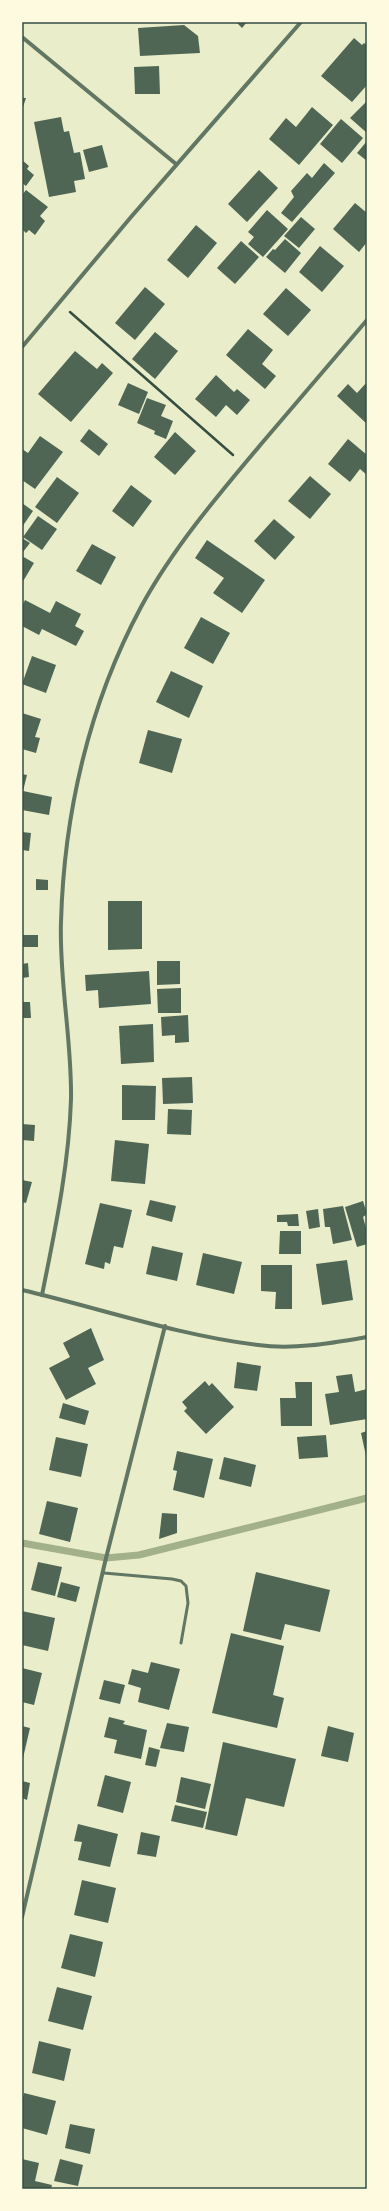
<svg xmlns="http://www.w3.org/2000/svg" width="389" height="2211" viewBox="0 0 389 2211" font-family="'PT Sans',sans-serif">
	<rect width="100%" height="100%" fill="#e9edc9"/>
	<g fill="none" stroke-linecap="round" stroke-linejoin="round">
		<!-- stream -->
		<path stroke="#a3b18a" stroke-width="7" d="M22 1543 106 1558 139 1555 367 1498"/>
	</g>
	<!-- building -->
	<g fill="#4f6655">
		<path d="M236 22H247L242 28Z"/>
		<path d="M184 25 198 36 200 53 140 56 138 28Z"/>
		<path d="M354 38 362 45 364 43 367 45V85L352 102 321 76Z"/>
		<path d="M159 66 160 94H135L134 67Z"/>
		<path d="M22 98H26L22 110Z"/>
		<path d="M367 101V133L350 118Z"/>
		<path d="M312 107 333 125 299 165 269 139 286 118 296 127Z"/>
		<path d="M61 117 64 132 69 131 74 153 80 152 85 179 74 181 76 192 49 197 34 122Z"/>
		<path d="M341 119 363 138 342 163 320 144Z"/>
		<path d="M367 141V161L357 153Z"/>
		<path d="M102 145 108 167 89 172 83 150Z"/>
		<path d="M22 160 29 166 27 169 34 175 26 186 22 183Z"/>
		<path d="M324 163 335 173 292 222 281 213 294 197 291 191 307 173 312 178Z"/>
		<path d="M259 170 278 188 247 222 228 204Z"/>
		<path d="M26 190 48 207 40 216 45 221 35 235 29 230 26 233 22 229V195Z"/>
		<path d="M355 203 367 213V242L359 252 333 229Z"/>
		<path d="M267 210 288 229 263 257 248 244 254 237 248 232Z"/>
		<path d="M301 217 315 229 299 248 284 236Z"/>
		<path d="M196 225 217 243 188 278 167 260Z"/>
		<path d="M285 239 301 253 285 273 266 257 273 249 275 250Z"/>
		<path d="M241 241 259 257 235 284 217 268Z"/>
		<path d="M320 246 344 266 322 292 299 272Z"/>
		<path d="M145 287 165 304 135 340 115 323Z"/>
		<path d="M286 288 311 310 288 336 263 314Z"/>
		<path d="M248 329 273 350 262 364 276 376 265 389 226 355Z"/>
		<path d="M155 332 178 351 155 379 132 359Z"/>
		<path d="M75 351 97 369 102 363 113 373 71 422 38 394Z"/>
		<path d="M216 375 234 392 237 389 250 400 237 415 226 405 216 417 195 399Z"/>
		<path d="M367 382V424L337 396 348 384 357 393Z"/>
		<path d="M128 383 148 392 139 414 118 405Z"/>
		<path d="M147 398 166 405 161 416 173 421 166 439 154 434 155 431 137 423Z"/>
		<path d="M89 429 108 444 99 456 80 441Z"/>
		<path d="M175 432 196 451 175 475 154 457Z"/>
		<path d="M40 436 63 452 35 489 22 480V449L28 453Z"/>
		<path d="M348 439 367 455V475L360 469 350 482 328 464Z"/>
		<path d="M310 476 331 494 310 519 288 501Z"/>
		<path d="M57 477 79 493 57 523 35 507Z"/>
		<path d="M131 485 152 501 133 527 112 511Z"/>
		<path d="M22 503 33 511 22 527Z"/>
		<path d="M38 516 57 529 42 550 23 537Z"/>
		<path d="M274 519 295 537 275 560 254 541Z"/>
		<path d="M22 538 30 543 23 552 22 551Z"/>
		<path d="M207 540 265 580 242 613 213 593 224 578 195 558Z"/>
		<path d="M92 544 116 557 101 585 76 571Z"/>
		<path d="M22 556 34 563 22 583Z"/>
		<path d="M25 600 50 613 56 601 81 614 75 626 84 631 76 646 42 629 39 635 22 626V606Z"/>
		<path d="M201 617 230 633 213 664 184 648Z"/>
		<path d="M32 656 56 665 46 693 22 684Z"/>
		<path d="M171 671 203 686 189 718 156 702Z"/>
		<path d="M22 713 41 719 35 737 40 738 36 753 22 749Z"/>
		<path d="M148 730 182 739 172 773 139 763Z"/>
		<path d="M22 774 27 775 23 791 52 797 49 815 22 810Z"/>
		<path d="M22 832 31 833 29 851 22 850Z"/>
		<path d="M36 879 48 880V890H36Z"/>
		<path d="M108 901H142V949L108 950Z"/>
		<rect x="22" y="935" width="16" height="12"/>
		<path d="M157 961H180V984L157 985Z"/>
		<path d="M28 963 29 977 22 978V964Z"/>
		<path d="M149 971 151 1004 99 1008 98 990 86 991 85 975Z"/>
		<path d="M181 988V1013H158L157 989Z"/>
		<path d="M22 1002H30L31 1018H22Z"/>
		<path d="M188 1015 189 1042 175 1043V1035L162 1036 161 1017Z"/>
		<path d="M153 1024 154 1062 121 1064 119 1026Z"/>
		<path d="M192 1077 193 1103 163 1104 162 1078Z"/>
		<path d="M122 1085 156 1086 155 1120H122Z"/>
		<path d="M168 1109 192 1110 191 1135 167 1134Z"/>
		<path d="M22 1124 35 1125 34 1141 22 1140Z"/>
		<path d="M115 1140 149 1144 145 1184 111 1181Z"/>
		<path d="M22 1180 32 1182 26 1203 22 1202Z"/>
		<path d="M150 1200 176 1206 172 1222 146 1215Z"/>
		<path d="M363 1201 367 1214 363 1217 367 1232V1244L357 1247 345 1207Z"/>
		<path d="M100 1203 132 1210 123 1248 114 1246 110 1264 105 1262 104 1269 85 1264Z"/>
		<path d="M343 1206 352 1240 333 1244 330 1227H325L323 1209Z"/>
		<path d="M318 1209 320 1227 309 1229 306 1211Z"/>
		<path d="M298 1214 299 1226H288L287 1222H277V1215Z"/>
		<path d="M280 1231H301V1254H279Z"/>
		<path d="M152 1246 183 1253 177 1281 146 1274Z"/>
		<path d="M203 1253 242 1262 234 1294 196 1285Z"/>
		<path d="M347 1260 353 1300 322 1305 316 1264Z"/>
		<path d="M261 1265H292V1309H275L276 1292 261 1291Z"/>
		<path d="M91 1328 104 1360 88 1368 96 1384 66 1400 49 1368 70 1357 63 1343Z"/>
		<path d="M237 1362 261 1366 257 1391 234 1388Z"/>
		<path d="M352 1374 355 1392 367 1389V1419L330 1425 325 1394 339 1392 336 1376Z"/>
		<path d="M205 1381 209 1386 212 1383 234 1407 206 1434 184 1411 187 1408 182 1402Z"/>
		<path d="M295 1382H312V1426H281L280 1398H296Z"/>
		<path d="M63 1403 89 1411 85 1425 59 1418Z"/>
		<path d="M367 1431V1456H366L361 1433Z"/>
		<path d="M326 1435 328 1457 299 1459 297 1437Z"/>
		<path d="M56 1437 88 1444 81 1477 49 1470Z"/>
		<path d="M177 1451 213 1459 204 1498 173 1490 177 1471 173 1470Z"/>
		<path d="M224 1457 256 1465 251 1487 219 1479Z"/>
		<path d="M47 1501 78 1508 70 1542 39 1534Z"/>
		<path d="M162 1513 177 1514V1533L159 1539Z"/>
		<path d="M38 1562 62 1567 55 1596 31 1590Z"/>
		<path d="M256 1572 330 1590 320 1632 285 1624 281 1640 243 1631Z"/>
		<path d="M61 1582 80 1587 76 1602 57 1597Z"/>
		<path d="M22 1611 55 1618 48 1651 22 1645Z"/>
		<path d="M231 1633 284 1646 273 1695 284 1698 277 1728 212 1713Z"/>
		<path d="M151 1662 180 1669 169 1710 138 1702 141 1688 128 1684 132 1669 148 1673Z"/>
		<path d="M22 1668 42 1673 34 1705 22 1702Z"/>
		<path d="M104 1680 125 1685 120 1704 99 1699Z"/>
		<path d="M109 1717 125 1721 123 1724 147 1730 141 1759 114 1753 117 1740 104 1737Z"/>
		<path d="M167 1723 189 1727 184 1752 160 1748Z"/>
		<path d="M22 1726 30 1728 23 1758H22Z"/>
		<path d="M328 1726 354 1733 348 1762 321 1756Z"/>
		<path d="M223 1742 296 1759 284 1807 246 1798 237 1836 205 1829Z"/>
		<path d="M149 1747 160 1750 156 1767 145 1765Z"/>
		<path d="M105 1775 131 1782 123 1813 97 1806Z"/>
		<path d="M181 1777 211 1784 205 1809 176 1802Z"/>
		<path d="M22 1781 30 1783 27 1800 22 1798Z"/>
		<path d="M175 1805 207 1812 203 1828 171 1821Z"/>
		<path d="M78 1824 118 1834 110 1867 78 1860 82 1842 74 1841Z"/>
		<path d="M141 1832 160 1836 156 1857 137 1854Z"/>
		<path d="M82 1880 116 1888 108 1923 74 1915Z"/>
		<path d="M70 1934 103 1942 95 1977 61 1968Z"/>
		<path d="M57 1987 92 1996 83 2030 48 2021Z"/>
		<path d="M39 2041 71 2049 64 2081 32 2073Z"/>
		<path d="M24 2093 56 2101 47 2135 22 2128V2103Z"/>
		<path d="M70 2124 95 2129 90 2154 65 2148Z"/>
		<path d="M22 2159 39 2163 35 2181 52 2185 51 2189H22Z"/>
		<path d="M60 2159 83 2165 78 2186 54 2181Z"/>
	</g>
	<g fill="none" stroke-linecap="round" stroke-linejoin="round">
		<!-- path -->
		<path stroke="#344e41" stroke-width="2.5" d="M70 312 233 455"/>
		<!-- service -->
		<path stroke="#617663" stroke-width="3" d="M104 1573 172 1579 181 1581 186 1586 188 1603 181 1643"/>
		<!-- minor -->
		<g stroke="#617663" stroke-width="4">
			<path d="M22 37 176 164"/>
			<path d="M22 347 131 217 301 22"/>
			<path d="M22 1290C99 1308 181 1336 258 1345 294 1350 332 1343 367 1337"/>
			<path d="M42 1295C55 1230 69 1165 71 1099 72 1040 59 981 61 922 64 813 89 704 141 607 173 548 219 494 262 443 297 402 332 361 367 320"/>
			<path d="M22 1917 106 1558 165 1326"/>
		</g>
	</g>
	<!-- border -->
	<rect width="389" height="2211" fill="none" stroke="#fefae0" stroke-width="46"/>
	<rect x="23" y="23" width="343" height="2165" fill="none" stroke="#344e41" stroke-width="1.5"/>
</svg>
